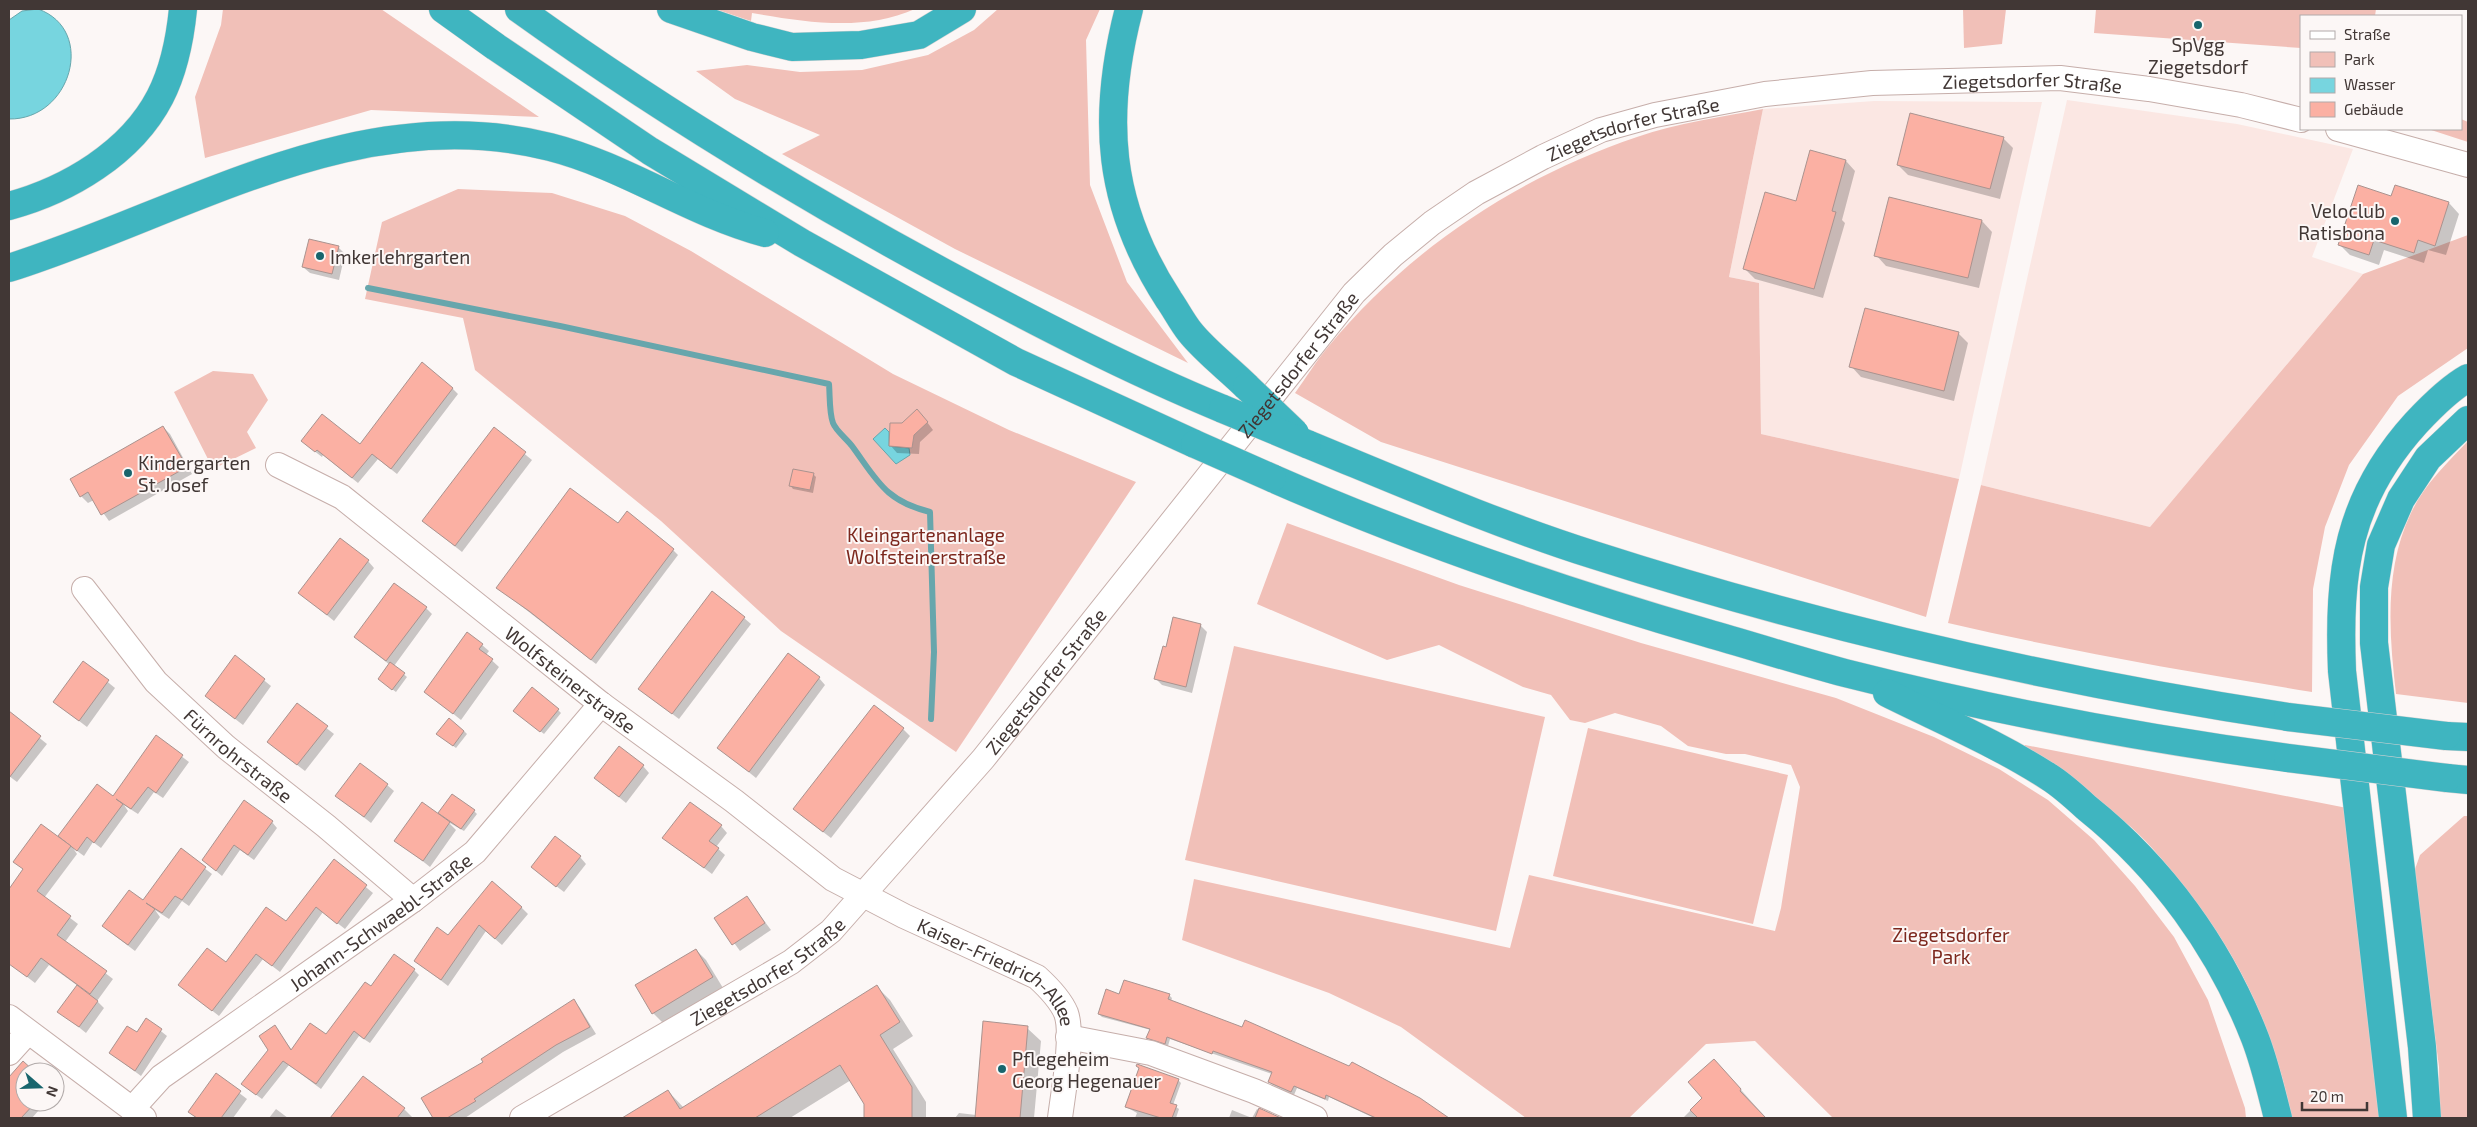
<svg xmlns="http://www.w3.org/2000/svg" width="2477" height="1127" viewBox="0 0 2477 1127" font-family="'Exo 2',sans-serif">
	<rect width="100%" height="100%" fill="#fcf7f6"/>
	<!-- built -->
	<g fill="#fbe7e3">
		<path d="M2067 100 2237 124 2353 149 2312 257 2363 274 2150 527 1981 485Z"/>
		<path d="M1874 101 2042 102 1959 479 1761 434 1759 283 1729 277 1763 109Z"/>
	</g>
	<!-- green -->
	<g fill="#f1c0b8">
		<path d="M223 9H381L539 117 371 110 205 158 195 97 221 25Z"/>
		<path d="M715 9H915C864 32 805 22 752 13L751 21Z"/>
		<path d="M998 9H1100L1086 40 1090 185 1127 282 1188 363 955 249 782 154 820 135 735 99 696 71 747 65 800 72 862 70 928 55 974 30Z"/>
		<path d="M1963 9H2006L2002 44 1964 48Z"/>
		<path d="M2096 9H2376L2375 16H2301V48L2094 33Z"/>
		<path d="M1763 109 1729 277 1759 283 1761 434 1959 479 1926 617 1381 442 1295 393C1306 378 1316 361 1328 347 1409 249 1518 177 1637 137 1678 123 1721 117 1763 109Z"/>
		<path d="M2461 119 2468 122V142L2428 129H2461Z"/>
		<path d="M458 189 552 193 625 216 691 251 893 374 1009 430 1136 482 956 752 781 631 661 521 475 370 463 318 365 299 382 222Z"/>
		<path d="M2468 235V348L2398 396 2349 465 2325 527 2313 589 2312 692C2190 672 2069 651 1948 623L1981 485 2150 527 2363 274Z"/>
		<path d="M213 371 253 374 268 400 247 432 256 448 213 469 174 392Z"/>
		<path d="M2468 441V703L2396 694C2389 634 2384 569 2411 513 2424 485 2447 463 2468 441Z"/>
		<path d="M1287 523 1459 585 1641 643 1836 698 1934 737 1999 769 2048 800 2094 840 2135 886 2174 937 2208 1000 2245 1108 2246 1118H1833L1755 1041 1706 1044 1629 1118H1526L1401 1027 1329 993 1182 940 1194 879 1510 948 1529 875 1775 931 1781 908 1800 787 1791 765 1745 754H1726L1688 746 1661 726 1615 713 1585 723 1570 720 1551 695 1523 687 1439 645 1387 660 1257 604Z"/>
		<path d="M1234 646 1545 717 1496 931 1185 860Z"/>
		<path d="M1588 728 1788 775 1753 924 1553 876Z"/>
		<path d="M2025 745 2347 808 2382 1118H2292C2274 1031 2242 960 2186 889 2170 868 2151 845 2131 827 2097 798 2060 773 2024 748Z"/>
		<path d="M2464 816H2468V1118H2440L2439 1067 2414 872 2420 855Z"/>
	</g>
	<!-- water -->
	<g fill="#77d5df" stroke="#67a6ac">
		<path d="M38 9C97 30 71 120 9 119V20L22 11Z"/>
		<path d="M885 428 889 432V446L909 448 910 455 896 464 873 439Z"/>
	</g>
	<!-- shadow -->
	<g fill="#0003">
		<path d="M2003 138 2013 148 2000 199 1908 175 1898 165Z"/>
		<path d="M1846 161 1855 171 1842 220 1845 223 1823 298 1755 279 1745 269 1797 202Z"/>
		<path d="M2396 186 2449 203 2459 214 2446 255 2428 250 2424 263 2384 250 2379 265 2350 255 2340 245 2392 197Z"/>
		<path d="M1890 199 1982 221 1992 232 1979 288 1886 266 1876 255Z"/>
		<path d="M338 247 345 254 339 280 310 273 303 267Z"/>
		<path d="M1958 333 1968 343 1954 401 1861 377 1851 366Z"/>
		<path d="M452 388 458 394 397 474 378 459 358 483 323 455 322 457 309 447 360 446Z"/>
		<path d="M924 418 933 430 920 442 919 454 897 453 891 446 902 424Z"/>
		<path d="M163 427 170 434 192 474 109 521 94 500 88 503 81 496Z"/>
		<path d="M494 429 532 460 462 552 423 521Z"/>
		<path d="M813 474 816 477 813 493 793 489 790 485Z"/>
		<path d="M618 525 673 550 678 555 596 664 498 588Z"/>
		<path d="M368 561 374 568 334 621 300 593Z"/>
		<path d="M426 608 432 614 394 666 407 677 396 692 382 682 390 665 355 637Z"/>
		<path d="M744 618 751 624 679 719 647 695Z"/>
		<path d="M1200 625 1207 632 1192 693 1162 685 1156 679 1167 648Z"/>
		<path d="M482 645 489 651 486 655 499 667 461 720 426 692Z"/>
		<path d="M235 657 271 686 243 725 213 702Z"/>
		<path d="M83 662 115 688 87 727 54 702Z"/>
		<path d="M819 678 825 685 756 778 719 748Z"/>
		<path d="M297 705 334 734 305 771 275 748Z"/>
		<path d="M558 710 561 713 544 734 518 713Z"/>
		<path d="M11 715 47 744 17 782 9 776V718Z"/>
		<path d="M903 729 910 736 831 838 802 816Z"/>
		<path d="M464 731 467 734 456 748 441 737Z"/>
		<path d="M156 737 189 762 163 798 154 792 138 814 124 805 128 811 101 848 93 842 84 856 73 848 77 854 44 898 78 924 65 942 113 979 97 1001 104 1008 86 1033 59 1011 78 986 49 965 35 983 13 966 23 952 9 942V891L24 870 15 862 63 842 113 798Z"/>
		<path d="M643 766 649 773 626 803 603 784Z"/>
		<path d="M387 785 394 791 371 823 337 796Z"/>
		<path d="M474 811 477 814 464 831 448 822 456 830 430 867 396 840 443 818 440 813Z"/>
		<path d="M272 822 277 828 254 860 240 850 222 876 203 860Z"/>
		<path d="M721 826 727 833 716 847 725 855 712 874 664 838Z"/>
		<path d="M181 850 212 874 189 906 182 901 169 919 155 910 160 917 135 951 110 932 143 902Z"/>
		<path d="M580 857 586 864 564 892 539 873Z"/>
		<path d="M334 861 373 893 345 929 323 912 280 972 263 959 219 1016 187 991 286 922Z"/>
		<path d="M747 898 771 930 740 951 716 918Z"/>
		<path d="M521 907 528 914 502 945 486 931 448 986 416 961 448 937Z"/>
		<path d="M696 950 706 960 723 988 664 1024 653 1013 637 986Z"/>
		<path d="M414 970 419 975 370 1043 359 1036 321 1089 289 1065 262 1099 248 1089 269 1050 274 1027 292 1050 326 1036 371 988Z"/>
		<path d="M877 987 890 1000 913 1036 893 1049 926 1102V1118H865L866 1104 851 1080 790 1118H639L635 1112 668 1091 684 1108Z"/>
		<path d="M1120 995H1169L1172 998 1171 1001 1419 1099 1448 1118H1374L1329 1097 1328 1101 1297 1088 1294 1095 1273 1085 1269 1082 1272 1074 1170 1039 1168 1046 1151 1041 1148 1038 1151 1030 1102 1017 1099 1014Z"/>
		<path d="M574 1001 580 1008 596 1034 563 1052 465 1118H434L423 1098 485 1062Z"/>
		<path d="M147 1020 167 1036 141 1076 110 1053 137 1034Z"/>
		<path d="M1027 1028 1041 1041 1034 1118H955L959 1113 976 1115Z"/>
		<path d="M23 1063 34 1072H25V1102H46L32 1118H9V1079Z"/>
		<path d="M1719 1065 1766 1118H1683L1703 1098Z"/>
		<path d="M216 1075 247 1099 233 1118H196L189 1111Z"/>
		<path d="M364 1077 404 1109 413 1118H331Z"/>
		<path d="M1178 1080 1181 1083 1173 1105 1179 1109 1176 1118H1135L1137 1113 1126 1107Z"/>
		<path d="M276 1109 288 1118H269Z"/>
		<path d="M1257 1109 1279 1118H1252Z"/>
		<path d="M1232 1110 1252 1118H1229Z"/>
	</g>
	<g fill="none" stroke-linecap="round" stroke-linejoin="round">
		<!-- stream -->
		<path stroke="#67a6ac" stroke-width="6" d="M368 288 560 326 829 384C830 395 829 412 833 423 836 431 847 439 852 446 877 480 885 501 930 512L934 652 931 719"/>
	</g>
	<!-- building -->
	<g fill="#fbb0a3" stroke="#aa938f">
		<path d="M1910 113 2004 137 1990 189 1897 165Z"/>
		<path d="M1810 150 1846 160 1832 211 1836 212 1814 289 1743 269 1765 192 1796 201Z"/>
		<path d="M2358 185 2391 196 2395 185 2449 202 2435 246 2418 240 2414 253 2374 240 2369 255 2338 245Z"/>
		<path d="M1889 197 1982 220 1968 278 1874 256Z"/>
		<path d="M309 239 339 246 332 274 302 267Z"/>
		<path d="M1865 308 1959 332 1944 391 1849 367Z"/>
		<path d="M422 362 453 388 391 469 372 454 352 478 317 450 315 452 301 441 322 414 360 444Z"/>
		<path d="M917 409 928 422 914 435 912 448 889 446 890 423H902Z"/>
		<path d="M163 426 187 467 101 515 88 492 80 497 70 479Z"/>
		<path d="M494 427 526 452 455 546 422 521Z"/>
		<path d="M793 469 814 473 810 490 789 486Z"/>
		<path d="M570 488 618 523 627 511 674 549 591 660 529 611 496 588Z"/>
		<path d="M340 538 369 560 327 615 298 593Z"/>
		<path d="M394 583 427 607 386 661 354 637Z"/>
		<path d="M712 591 745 617 672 714 638 689Z"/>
		<path d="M1173 617 1201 624 1186 687 1154 679 1163 646 1166 647Z"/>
		<path d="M467 632 483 644 479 649 493 659 453 714 424 692Z"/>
		<path d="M788 653 820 677 749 772 717 748Z"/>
		<path d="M235 655 265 679 235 719 205 696Z"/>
		<path d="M83 661 109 680 79 721 53 702Z"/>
		<path d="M390 662 405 673 392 690 378 679Z"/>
		<path d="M532 687 559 709 540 732 513 711Z"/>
		<path d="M297 703 328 726 297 765 267 742Z"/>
		<path d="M874 705 904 728 823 832 793 809Z"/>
		<path d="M9 711 41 736 9 778Z"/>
		<path d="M449 718 464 731 453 746 436 734Z"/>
		<path d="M156 735 183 755 156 793 148 787 131 809 116 799 123 804 94 843 87 837 77 851 58 836 97 784 113 796Z"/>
		<path d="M619 746 644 765 619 797 594 778Z"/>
		<path d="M360 763 388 784 364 817 335 796Z"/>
		<path d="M452 794 475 810 461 829 438 813Z"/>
		<path d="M244 800 273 821 248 855 234 845 216 871 202 860Z"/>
		<path d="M422 802 450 822 423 861 394 841Z"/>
		<path d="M690 802 722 825 709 841 719 848 704 868 662 838Z"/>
		<path d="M41 824 71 846 37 891 71 916 57 935 107 971 90 994 41 958 27 977 9 964V889L23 869 13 862Z"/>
		<path d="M555 836 581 856 556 887 531 867Z"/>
		<path d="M181 848 206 867 182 900 175 896 162 913 146 903 155 909 128 945 102 926 129 890 143 900Z"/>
		<path d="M334 859 367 885 337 924 316 907 272 966 256 954 212 1011 178 985 207 948 226 962 266 907 286 921Z"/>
		<path d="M492 881 522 907 495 939 479 925 441 980 414 961 437 927 448 935Z"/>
		<path d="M747 896 765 923 732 945 714 918Z"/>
		<path d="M696 949 713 977 652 1014 635 985Z"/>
		<path d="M394 954 415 969 364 1039 354 1031 316 1084 283 1061 256 1095 241 1084 268 1050 259 1036 275 1025 291 1050 310 1023 326 1034 365 982 371 986Z"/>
		<path d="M1124 980 1170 994 1168 999 1242 1027 1245 1020 1349 1066 1352 1062 1420 1098 1449 1118H1376L1326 1095 1325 1099 1294 1086 1291 1092 1268 1082 1272 1072 1213 1051 1212 1054 1167 1037 1165 1044 1146 1038 1150 1029 1098 1014 1106 989 1119 994Z"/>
		<path d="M77 985 98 1001 79 1027 57 1012Z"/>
		<path d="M877 985 900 1022 880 1035 912 1087V1118H864V1104L840 1065 755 1118H622L668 1090 680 1109Z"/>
		<path d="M574 999 590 1027 556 1045 474 1099 476 1101 447 1118H433L421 1098 483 1062 481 1059Z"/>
		<path d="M146 1018 162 1029 135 1071 109 1053 127 1026 137 1032Z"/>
		<path d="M983 1021 1028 1026 1020 1118H975Z"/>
		<path d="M1714 1059 1741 1089 1740 1091 1766 1118H1698L1690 1110 1702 1098 1688 1082Z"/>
		<path d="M23 1061 35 1072H25V1102H36L21 1118H9V1077Z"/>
		<path d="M1137 1064 1179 1079 1170 1103 1177 1105 1172 1118H1161L1125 1107 1139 1068 1136 1066Z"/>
		<path d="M216 1073 241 1091 221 1118H197L188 1112Z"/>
		<path d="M363 1076 405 1108 397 1118H330Z"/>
		<path d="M1259 1108 1281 1118H1255Z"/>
	</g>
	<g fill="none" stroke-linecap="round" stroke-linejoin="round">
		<!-- minor casing -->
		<g stroke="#c6aeaa" stroke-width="26">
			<g id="minor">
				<path d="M2338 129 2468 165"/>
				<path id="s1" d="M278 465 342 497 601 704 734 801 833 879 904 916 1037 977C1048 987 1060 999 1066 1013 1074 1035 1063 1093 1060 1118"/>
				<path id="s2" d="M84 589 156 682 226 747 326 826 413 900"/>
				<path d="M9 1017 144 1118"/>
				<path d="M1068 1037 1151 1053 1254 1091 1315 1118"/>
				<path d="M9 1053 28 1032"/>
				<path id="s3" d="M132 1109 161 1077 413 900 475 852 601 704"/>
				<path id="s4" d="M522 1118 791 962 831 931 983 759 1354 293 1393 255 1432 223 1476 193 1543 157 1601 130 1655 115 1765 94 1872 83 2060 78 2149 89 2241 105 2301 120"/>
			</g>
		</g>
		<!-- highway casing -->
		<g stroke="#d5d3d3" stroke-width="29">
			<g id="highway">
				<path d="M443 9 496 47 650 151 802 243 1016 362 1195 444"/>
				<path d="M519 9C654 106 795 192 941 271 1034 321 1126 369 1223 409"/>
				<path d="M671 9 752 37 792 47 861 45 919 35 962 9"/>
				<path d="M1129 9C1101 117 1107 205 1169 300 1176 310 1182 322 1190 332 1206 352 1229 369 1247 387"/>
				<path d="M9 206C68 190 131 153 160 97 174 70 180 39 183 9"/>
				<path d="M9 268C184 213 359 98 550 147 625 166 690 213 765 233"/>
				<path d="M1307 444C1402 483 1496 524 1594 555 1821 628 2053 681 2288 717"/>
				<path d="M1272 478C1413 540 1559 590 1707 633 1753 646 1799 661 1845 673 1991 710 2139 738 2288 758"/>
				<path d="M1887 693C1941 720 1998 744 2049 777 2062 785 2075 797 2087 808 2162 868 2220 948 2255 1038 2265 1064 2271 1091 2278 1118"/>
				<path d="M2446 736 2468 737"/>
				<path d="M2447 778 2468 780"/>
				<path d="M2393 1118 2342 671C2338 572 2347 499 2416 423 2430 408 2450 388 2468 378"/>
				<path d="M2427 1118 2422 1047 2374 643V587L2381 545 2401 499 2428 458 2468 420"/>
			</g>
		</g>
		<!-- minor -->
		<use href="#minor" stroke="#fff" stroke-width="24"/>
		<!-- highway -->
		<use href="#highway" stroke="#3fb5c0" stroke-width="28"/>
		<!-- highway-bridge casing -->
		<g stroke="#d5d3d3" stroke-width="29" stroke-linecap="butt">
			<g id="highway-bridge">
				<path d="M1247 387 1295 433"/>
				<path d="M1223 409 1307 444"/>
				<path d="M1195 444 1272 478"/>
				<path d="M2288 717 2446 736"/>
				<path d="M2288 758 2447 778"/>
			</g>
		</g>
		<!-- highway-bridge -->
		<use href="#highway-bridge" stroke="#3fb5c0" stroke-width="28"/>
	</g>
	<!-- markers -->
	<g fill="#18656d" stroke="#fcf7f6" stroke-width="2">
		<circle cx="2198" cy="25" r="5"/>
		<circle cx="2395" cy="221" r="5"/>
		<circle cx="320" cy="256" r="5"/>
		<circle cx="128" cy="473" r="5"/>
		<circle cx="1002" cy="1069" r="5"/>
	</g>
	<g text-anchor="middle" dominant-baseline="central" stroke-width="4" stroke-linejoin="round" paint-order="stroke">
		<!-- poi labels -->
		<g font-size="19" fill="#413735" stroke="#fcf7f6" text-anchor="start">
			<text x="2198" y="44" text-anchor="middle">SpVgg<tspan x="2198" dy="22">Ziegetsdorf</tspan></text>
			<text x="2385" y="210" text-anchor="end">Veloclub<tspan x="2385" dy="22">Ratisbona</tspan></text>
			<text x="330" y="256">Imkerlehrgarten</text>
			<text x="138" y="462">Kindergarten<tspan x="138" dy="22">St. Josef</tspan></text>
			<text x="1012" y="1058">Pflegeheim<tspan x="1012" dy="22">Georg Hegenauer</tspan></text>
		</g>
		<!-- street labels -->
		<g font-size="19" fill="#413735" stroke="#fcf7f6">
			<text stroke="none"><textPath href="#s4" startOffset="1921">Ziegetsdorfer Straße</textPath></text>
			<text stroke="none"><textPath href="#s4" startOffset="1516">Ziegetsdorfer Straße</textPath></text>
			<text stroke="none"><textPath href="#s4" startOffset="1096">Ziegetsdorfer Straße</textPath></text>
			<text stroke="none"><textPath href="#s1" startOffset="364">Wolfsteinerstraße</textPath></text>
			<text stroke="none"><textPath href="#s4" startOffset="691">Ziegetsdorfer Straße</textPath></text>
			<text stroke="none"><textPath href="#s2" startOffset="228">Fürnrohrstraße</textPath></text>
			<text stroke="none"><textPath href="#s3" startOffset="312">Johann-Schwaebl-Straße</textPath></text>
			<text stroke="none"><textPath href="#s4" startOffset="286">Ziegetsdorfer Straße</textPath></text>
			<text stroke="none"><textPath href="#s1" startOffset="885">Kaiser-Friedrich-Allee</textPath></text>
		</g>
		<!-- park labels -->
		<g font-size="19" fill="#7c271d" stroke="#fcf7f6">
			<text x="926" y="534">Kleingartenanlage<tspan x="926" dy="22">Wolfsteinerstraße</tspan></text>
			<text x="1951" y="934">Ziegetsdorfer<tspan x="1951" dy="22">Park</tspan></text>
		</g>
	</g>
	<!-- border -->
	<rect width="2477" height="1127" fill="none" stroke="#413735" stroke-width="20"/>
	<!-- legend -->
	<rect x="2300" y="15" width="162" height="115" fill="#fcf7f6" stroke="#b1aaa9"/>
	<rect x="2310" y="31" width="25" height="8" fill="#ffffff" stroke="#b1aaa9"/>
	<text x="2344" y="40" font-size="15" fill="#413735">Straße</text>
	<rect x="2310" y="52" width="25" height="15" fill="#f1c0b8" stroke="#b1aaa9"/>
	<text x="2344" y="65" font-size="15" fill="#413735">Park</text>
	<rect x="2310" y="78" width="25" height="15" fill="#77d5df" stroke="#b1aaa9"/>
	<text x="2344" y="90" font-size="15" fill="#413735">Wasser</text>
	<rect x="2310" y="102" width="25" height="15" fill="#fbb0a3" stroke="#b1aaa9"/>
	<text x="2344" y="115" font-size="15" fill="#413735">Gebäude</text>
	<!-- north arrow -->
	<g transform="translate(40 1087) rotate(110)"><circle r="24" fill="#fcf7f6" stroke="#b1aaa9"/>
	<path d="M0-4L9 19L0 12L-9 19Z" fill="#18656d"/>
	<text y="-8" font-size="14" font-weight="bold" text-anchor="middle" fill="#413735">N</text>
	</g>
	<!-- scale -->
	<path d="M2302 1102v8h65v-8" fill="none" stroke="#413735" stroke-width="2.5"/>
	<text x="2310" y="1102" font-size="15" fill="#413735" stroke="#fcf7f6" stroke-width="4" paint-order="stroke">20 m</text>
</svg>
